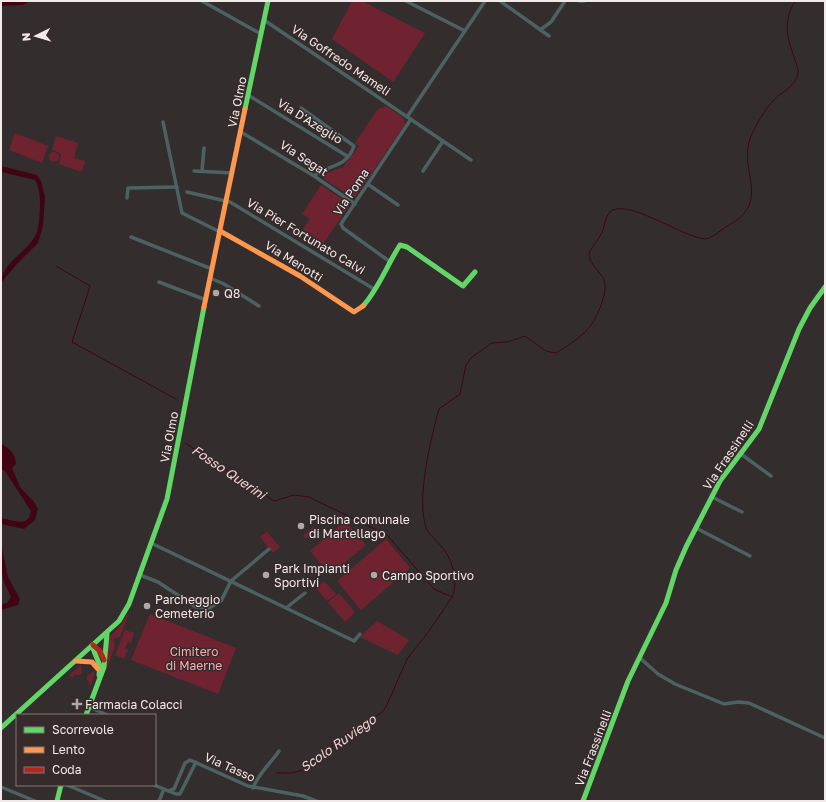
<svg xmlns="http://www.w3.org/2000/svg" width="826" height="802" viewBox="0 0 826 802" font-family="'Golos Text',sans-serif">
	<rect width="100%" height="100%" fill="#342d2d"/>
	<!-- green -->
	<g fill="#6f2330">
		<path d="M352 1H362L425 33 393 82 332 39Z"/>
		<path d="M386 106 404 118 405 124 356 196 352 197 324 179 322 175 343 167 359 146 355 143 378 109Z"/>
		<path d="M15 133 48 146 42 163 9 150Z"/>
		<path d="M56 136 78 143 74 158 85 161 82 172 59 164 61 154 52 149Z"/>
		<circle cx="54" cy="157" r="5"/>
		<path d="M321 185 348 203 349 206 323 244 303 229 310 219 302 214Z"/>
		<path d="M345 521 366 545 330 575 310 551Z"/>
		<path d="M313 527 316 528V531L308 538H304V535Z"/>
		<path d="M267 532 280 547 273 553 260 537Z"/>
		<path d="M385 540H387L410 568 361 610 337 581Z"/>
		<path d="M324 581 336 594 327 601 316 588Z"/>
		<path d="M339 593 355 612 345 622 328 602Z"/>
		<path d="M130 611 120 637 115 638 113 640 115 646 105 674 108 660V639L121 625Z"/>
		<path d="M150 614 236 648 218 694 131 660Z"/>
		<path d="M377 621 409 640 398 655 360 637Z"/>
		<path d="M125 630 134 633 131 643 128 642 125 648 128 650 124 659 115 655Z"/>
		<path d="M81 665 82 674 78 675 75 674 73 678 69 675Z"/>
		<path d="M94 671V676L91 685 88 684 89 682 87 680V676Z"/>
	</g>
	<!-- water -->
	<g fill="#400412">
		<path d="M1 1H30L23 5 1 6Z"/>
		<path d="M1 166 37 175 41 181 45 197 43 226 38 243 16 265 1 283C1 263 28 252 36 234 40 226 39 216 40 207 40 198 40 188 35 180L1 172Z"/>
		<path d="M1 444C10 448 15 454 16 464L12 468 20 487 34 502 38 509 35 520 24 529 1 524V518C13 520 29 528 31 511L5 471 1 469Z"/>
		<path d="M1 544 8 577 20 599 18 605 1 610V605L7 603 11 597 4 582 1 569Z"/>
	</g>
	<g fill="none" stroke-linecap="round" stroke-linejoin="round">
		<!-- stream -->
		<g stroke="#400412" stroke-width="1">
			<path d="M56 266 90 286 72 342 176 399"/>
			<path d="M185 443 274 501 294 495 309 497 387 535 434 589 452 597"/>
			<path d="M276 773H292L303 770 336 743 382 712 386 707 407 659 429 631 452 597C459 581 452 558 441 546 437 540 430 536 427 530 415 502 431 438 439 409L460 394 466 365 471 358 492 343 507 342 525 336 546 351 555 353C563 350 582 336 588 329 596 320 609 292 604 280 600 271 589 264 589 253 592 246 599 240 602 232 605 226 605 217 610 212 626 197 682 237 705 239 713 238 719 231 726 227 774 201 737 173 751 136 756 125 764 111 772 102 780 92 799 86 798 70 791 44 779 28 795 1"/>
		</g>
		<!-- street -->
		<g stroke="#4c6262" stroke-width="3.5">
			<path d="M202 1 261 34"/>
			<path d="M406 1 465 31"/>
			<path d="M500 1 549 36"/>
			<path d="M579 1H584"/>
			<path d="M264 20 471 160"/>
			<path d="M540 30 551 22 565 1"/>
			<path d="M248 95 347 156"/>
			<path d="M301 108 354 146C346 169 328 164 314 176"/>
			<path d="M407 117 485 1"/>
			<path d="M163 122 182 213 220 232"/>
			<path d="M241 132 314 176 355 204"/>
			<path d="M194 171 232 173"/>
			<path d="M202 171 204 148"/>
			<path d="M423 171 443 141"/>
			<path d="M369 185 398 205"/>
			<path d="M187 192 230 202 374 289"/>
			<path d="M127 198 128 188 177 187"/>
			<path d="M131 237 212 269"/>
			<path d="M389 261 343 228 341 224 411 119"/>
			<path d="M210 278 224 284 259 306"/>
			<path d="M159 282 206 300"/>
			<path d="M741 454 771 476"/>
			<path d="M712 497 742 512"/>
			<path d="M696 528 750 556"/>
			<path d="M151 543 286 608 305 593"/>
			<path d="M140 575 158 582 196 607 209 608 221 601 231 581 269 549"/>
			<path d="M286 608 354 641 360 634"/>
			<path d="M640 658 658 674 675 684 724 704 738 702 749 703 825 738"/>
			<path d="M89 707 107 715"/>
			<path d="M67 785 105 801"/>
			<path d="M154 785 176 794H180L196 762"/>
			<path d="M1 787 35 801"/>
			<path d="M253 788C258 774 271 763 279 751"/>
			<path d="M168 791 174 789 185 763 190 760 248 786 303 796 316 801"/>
			<path d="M159 801 164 789"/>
		</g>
		<!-- fast -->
		<g stroke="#63d668" stroke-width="5">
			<path d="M245 109 268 1"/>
			<path d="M363 306C379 288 387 265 400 245L407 247 463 286 475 272"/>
			<path d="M92 646 100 666 99 675"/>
			<path d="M86 715 104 667 107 634"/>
			<path d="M1 728 119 621 129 604 167 499 204 307"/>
			<path d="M57 801 61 785"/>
			<path d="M583 801 628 681 666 603 676 570 686 547 720 481 759 429 799 329 810 308 825 287"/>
		</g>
		<!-- slow -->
		<g stroke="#ff974d" stroke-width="5">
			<path d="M220 231 300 276 354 312 363 306"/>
			<path d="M204 307 245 109"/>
			<path d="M76 661 92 662 98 669"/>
		</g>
		<!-- jam -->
		<path stroke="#b3261e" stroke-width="5" d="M93 645 100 651 104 660"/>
	</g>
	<!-- markers -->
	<g fill="#b0a7a7" stroke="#372a2a" stroke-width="1.5">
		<circle cx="216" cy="293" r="4"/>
		<circle cx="301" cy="526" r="4"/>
		<circle cx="266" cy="575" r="4"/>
		<circle cx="374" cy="575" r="4"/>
		<circle cx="147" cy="606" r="4"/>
		<path d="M75 698h4v4h4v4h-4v4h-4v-4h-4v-4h4z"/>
	</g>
	<g text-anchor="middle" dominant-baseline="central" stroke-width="3" stroke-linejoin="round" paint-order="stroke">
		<!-- street labels -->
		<g font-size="12" fill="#f2e9e9" stroke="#372a2a">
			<text transform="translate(341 60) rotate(34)">Via Goffredo Mameli</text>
			<text transform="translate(237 102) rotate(-78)">Via Olmo</text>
			<text transform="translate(310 121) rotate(32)">Via D'Azeglio</text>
			<text transform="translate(304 158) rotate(33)">Via Segat</text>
			<text transform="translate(351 192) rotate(-56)">Via Poma</text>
			<text transform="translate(306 236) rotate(31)">Via Pier Fortunato Calvi</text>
			<text transform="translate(294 261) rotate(32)">Via Menotti</text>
			<text transform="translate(169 437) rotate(-79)">Via Olmo</text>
			<text transform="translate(728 455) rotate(-56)">Via Frassinelli</text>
			<text transform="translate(593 748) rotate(-69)">Via Frassinelli</text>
			<text transform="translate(230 767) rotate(24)">Via Tasso</text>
		</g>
		<!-- poi labels -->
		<g font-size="12" fill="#f2e9e9" stroke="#372a2a" text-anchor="start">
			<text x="224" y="293">Q8</text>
			<text x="309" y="519">Piscina comunale<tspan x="309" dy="14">di Martellago</tspan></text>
			<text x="274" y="568">Park Impianti<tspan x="274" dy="14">Sportivi</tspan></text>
			<text x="382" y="575">Campo Sportivo</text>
			<text x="155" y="599">Parcheggio<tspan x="155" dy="14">Cemeterio</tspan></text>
			<text x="85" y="704">Farmacia Colacci</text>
		</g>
		<!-- park labels -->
		<g font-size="12" fill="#faadb2" stroke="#372a2a">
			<text x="194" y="651">Cimitero<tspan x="194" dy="14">di Maerne</tspan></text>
		</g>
		<!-- water labels -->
		<g font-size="13" font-style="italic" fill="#f1d5d6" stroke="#372a2a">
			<text transform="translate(229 472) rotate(34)">Fosso Querini</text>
			<text transform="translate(338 743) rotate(-35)">Scolo Ruviego</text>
		</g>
	</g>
	<!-- border -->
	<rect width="826" height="802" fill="none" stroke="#f2e9e9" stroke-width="4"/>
	<!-- legend -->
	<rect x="16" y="714" width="140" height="72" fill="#372a2a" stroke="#827676"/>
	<rect x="24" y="727" width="20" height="6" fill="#63d668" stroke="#827676"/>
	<text x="52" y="734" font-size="12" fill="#f2e9e9">Scorrevole</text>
	<rect x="24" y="747" width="20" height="6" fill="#ff974d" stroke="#827676"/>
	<text x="52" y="754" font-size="12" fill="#f2e9e9">Lento</text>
	<rect x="24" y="767" width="20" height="6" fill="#b3261e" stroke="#827676"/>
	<text x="52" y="774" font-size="12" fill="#f2e9e9">Coda</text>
	<!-- north arrow -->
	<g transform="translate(36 36) rotate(265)" stroke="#372a2a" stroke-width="3" paint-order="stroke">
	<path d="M0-3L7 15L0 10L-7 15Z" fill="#f2e9e9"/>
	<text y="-6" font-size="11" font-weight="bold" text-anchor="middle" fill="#f2e9e9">N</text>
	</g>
</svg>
